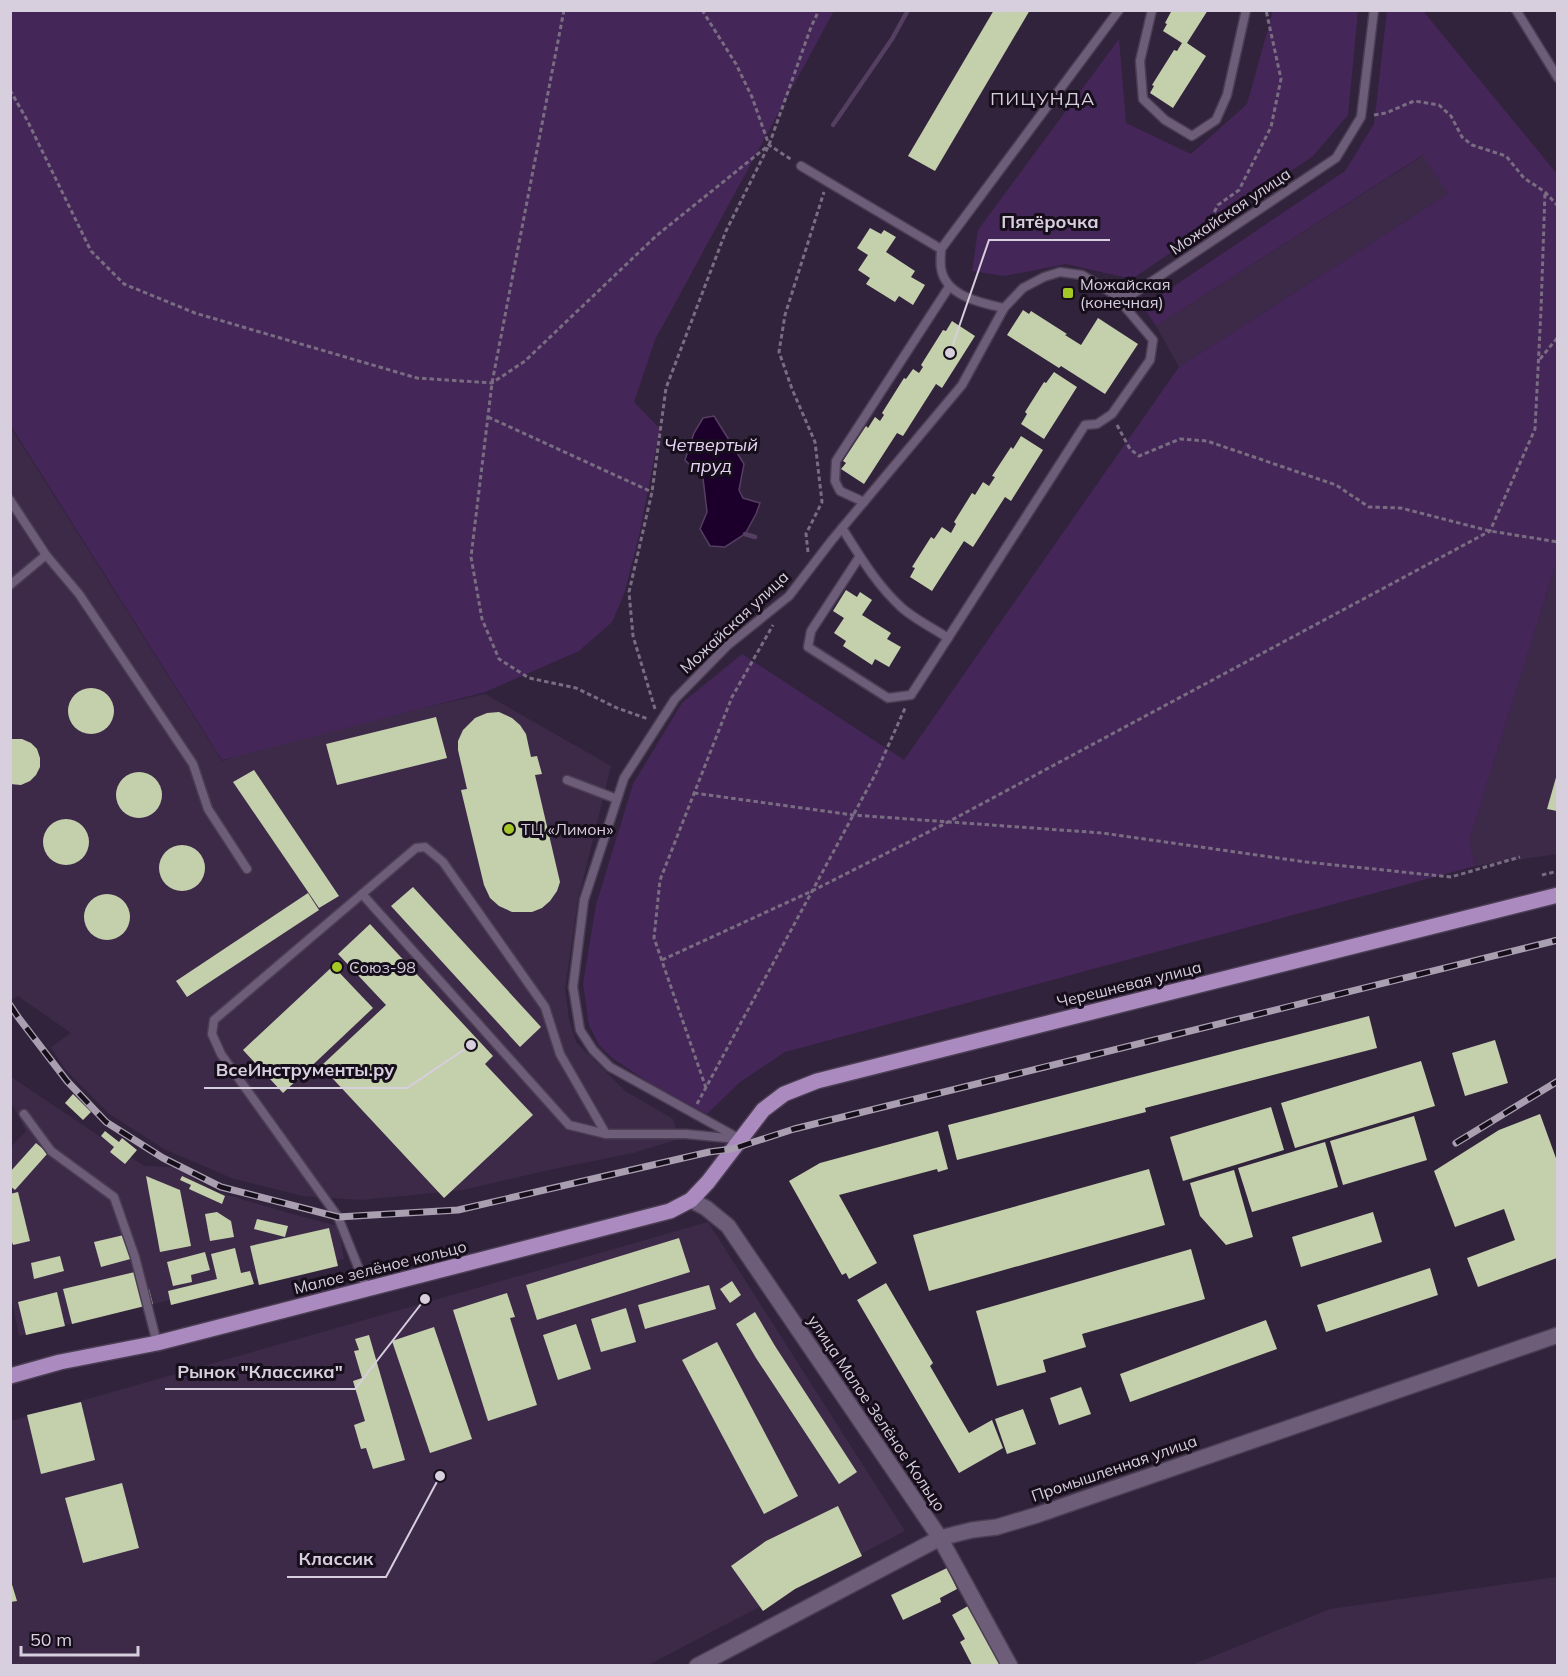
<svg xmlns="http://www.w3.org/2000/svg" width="1568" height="1676" viewBox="0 0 1568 1676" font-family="Mulish,sans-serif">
	<rect width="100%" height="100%" fill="#32233c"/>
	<!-- built -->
	<g fill="#3d2a49">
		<path d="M1424 155 1448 194 1179 367 1156 326Z"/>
		<path d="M10 426 222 761 280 740 485 694 611 766 578 900 565 989 569 1019 576 1042 625 1091 673 1119 679 1139 633 1153 549 1170 463 1190 362 1200 303 1196 234 1179 164 1149 108 1113 64 1068 51 1047 71 1033 18 996 11 1000Z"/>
		<path d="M1557 560V854L1475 866 1469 841Z"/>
		<path d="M11 1077 144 1166 173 1167 217 1192 292 1214 338 1226 344 1259 253 1280 254 1284 230 1290 229 1286 19 1336 10 1291V1148L26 1131 11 1102Z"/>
		<path d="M708 1222 905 1531 648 1665 11 1666V1421Z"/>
		<path d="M1557 1577V1665H1192L1330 1609Z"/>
	</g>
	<!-- green -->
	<g fill="#452658">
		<path d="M11 10 834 11 655 340 634 402 660 429 639 536 624 594 612 622 579 651 485 692 222 760 11 426Z"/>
		<path d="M1273 11H1358L1348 115 1313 156 1132 279 1066 264 1004 276 972 271 978 230 1119 39 1126 123 1191 154 1247 104Z"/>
		<path d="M1387 11H1423L1557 174V560L1469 841 1475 866 785 1052 740 1082 707 1114 650 1083 612 1058 599 1045 589 1025 583 984 596 905 633 784 682 703 742 654 904 760 1179 367 1448 194 1423 155 1156 326 1143 307 1345 171 1374 124Z"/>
	</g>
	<!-- water -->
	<path fill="#1c002b" stroke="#543e61" stroke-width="1.5" d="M714 416 744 464 739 490 743 498 760 503 756 514 745 534 725 547 710 546 700 529 707 512 703 478 685 460 694 433 703 418Z"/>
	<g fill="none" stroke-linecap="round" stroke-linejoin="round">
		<!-- stream -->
		<g stroke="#543e61" stroke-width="4.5">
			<path d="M833 125 892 39 908 10"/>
			<path d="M745 534 755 537"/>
		</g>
	</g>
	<!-- building -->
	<g fill="#c4d0ac">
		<path d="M994 10H1030L935 171 908 156Z"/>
		<path d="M1172 10H1208L1187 43 1206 56 1173 108 1150 93 1154 86 1152 85 1174 50 1177 51 1182 43 1163 31 1167 24 1165 23Z"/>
		<path d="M870 228 881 234 884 230 896 237 886 252 915 271 911 277 925 285 913 305 899 296 895 302 866 284 870 278 858 270 868 255 857 248Z"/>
		<path d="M1023 310 1029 314 1031 311 1067 334 1065 335 1081 345 1098 318 1138 344 1105 394 1061 366 1059 368 1007 335Z"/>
		<path d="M952 321 975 336 942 388 936 384 903 436 897 433 864 484 841 469 846 463 843 461 866 426 868 428 875 417 880 421 884 415 882 413 904 378 906 379 913 369 919 373 923 367 921 365 943 330 946 331Z"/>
		<path d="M1054 372 1077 387 1044 439 1021 424 1027 414 1025 412 1044 382 1046 383Z"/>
		<path d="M1021 436 1043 450 1011 501 1005 497 973 547 964 541 932 591 910 577 915 568 912 567 931 537 934 539 942 527 951 533 956 524 954 522 972 493 975 495 983 482 989 486 995 477 992 476 1011 447 1013 449Z"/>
		<path d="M846 590 857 597 860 592 872 600 862 615 891 633 887 639 901 647 889 667 875 659 872 665 843 646 846 641 834 633 844 618 833 611Z"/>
		<circle cx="91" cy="711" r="23"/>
		<path d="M499 712 512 718 520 725 526 734 531 757 537 756 542 774 535 775 560 882 557 891 550 901 542 908 532 912H512L499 906 490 898 484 885 461 790 467 789 458 750V741L463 730 475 718 487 713Z"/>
		<path d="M436 717 447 758 337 785 326 744Z"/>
		<path d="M12 739H22L31 743 37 749 40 758V767L36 775 30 781 21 785 10 784Z"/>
		<path d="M254 770 339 896 319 908 233 782Z"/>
		<circle cx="139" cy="795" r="23"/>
		<path d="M1557 774V811L1547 809Z"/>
		<circle cx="66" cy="842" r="23"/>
		<circle cx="182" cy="868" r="23"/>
		<path d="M413 887 541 1027 520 1047 391 906Z"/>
		<path d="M308 893 319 910 187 997 176 981Z"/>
		<circle cx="107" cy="917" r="23"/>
		<path d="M370 924 493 1056 485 1064 533 1115 444 1198 321 1066 386 1005 338 954Z"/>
		<path d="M333 966 373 1008 283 1093 243 1050Z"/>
		<path d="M1369 1016 1377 1048 1145 1108 1146 1112 957 1160 948 1125Z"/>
		<path d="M1495 1040 1508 1083 1465 1096 1452 1053Z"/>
		<path d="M1421 1061 1435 1106 1295 1148 1281 1103Z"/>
		<path d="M73 1094 91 1112 83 1120 65 1103Z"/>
		<path d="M1271 1107 1284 1150 1183 1181 1170 1137Z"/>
		<path d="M1540 1114 1557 1161V1258L1478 1287 1467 1258 1515 1240 1504 1209 1455 1227 1434 1171 1499 1130Z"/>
		<path d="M1414 1116 1427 1160 1343 1185 1330 1141Z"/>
		<path d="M105 1131 119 1142 122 1138 137 1150 125 1164 110 1152 114 1147 101 1136Z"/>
		<path d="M938 1131 948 1169 938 1172 937 1169 839 1195 877 1263 849 1279 846 1273 842 1275 789 1181 820 1163Z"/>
		<path d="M1325 1142 1338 1187 1252 1212 1238 1168Z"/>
		<path d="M36 1143 48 1153 15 1190 10 1186V1172Z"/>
		<path d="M1149 1169 1165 1225 929 1291 913 1235Z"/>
		<path d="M1234 1170 1253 1237 1226 1245 1200 1216 1190 1183Z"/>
		<path d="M146 1176 180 1190 191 1246 160 1252Z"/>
		<path d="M182 1176 225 1196 222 1204 189 1189 191 1185 180 1180Z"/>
		<path d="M18 1192 30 1241 13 1245 10 1236V1194Z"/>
		<path d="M217 1212 231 1221 234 1237 210 1241 205 1214Z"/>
		<path d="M1373 1212 1382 1242 1301 1267 1292 1237Z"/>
		<path d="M257 1219 288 1226 285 1237 254 1229Z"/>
		<path d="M329 1228 338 1266 259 1285 250 1246Z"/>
		<path d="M128 1234 134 1258 101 1267 94 1242Z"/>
		<path d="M679 1238 690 1272 537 1320 526 1285Z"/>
		<path d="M235 1248 241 1273 250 1271 254 1284 171 1305 168 1291 217 1279 211 1254Z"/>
		<path d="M1191 1249 1205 1299 1082 1334 1086 1347 1043 1360 1046 1372 997 1386 976 1311Z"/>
		<path d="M205 1252 210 1270 191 1275 192 1282 173 1286 167 1262Z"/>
		<path d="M60 1256 64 1271 34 1279 31 1263Z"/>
		<path d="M1430 1268 1438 1295 1326 1332 1317 1305Z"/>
		<path d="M139 1271 144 1291 149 1289 153 1304 72 1324 63 1289Z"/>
		<path d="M732 1281 741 1295 730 1303 720 1289Z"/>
		<path d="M886 1283 933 1363 930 1366 969 1433 992 1420 1003 1448 959 1473 857 1300Z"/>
		<path d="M709 1285 716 1309 645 1329 638 1305Z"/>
		<path d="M57 1292 65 1326 26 1335 18 1302Z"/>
		<path d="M507 1293 515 1317 510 1318 537 1405 488 1421 453 1310Z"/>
		<path d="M626 1308 636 1342 601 1352 591 1319Z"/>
		<path d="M755 1312 775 1346 857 1472 839 1484 756 1358 736 1324Z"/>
		<path d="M1266 1320 1277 1349 1130 1402 1120 1374Z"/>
		<path d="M576 1324 591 1369 558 1380 543 1335Z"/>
		<path d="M434 1327 472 1439 430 1453 392 1341Z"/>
		<path d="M369 1335 405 1460 373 1469 366 1448 361 1449 354 1425 365 1421 353 1381 362 1378 354 1351 359 1350 355 1339Z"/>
		<path d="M717 1342 798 1496 764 1514 682 1360Z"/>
		<path d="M1081 1387 1091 1414 1059 1425 1050 1398Z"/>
		<path d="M81 1402 95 1460 41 1474 27 1415Z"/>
		<path d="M1023 1409 1036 1444 1007 1454 995 1419Z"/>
		<path d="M122 1483 139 1548 83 1563 65 1498Z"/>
		<path d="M838 1506 862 1556 795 1589 763 1611 731 1566 766 1541Z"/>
		<path d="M947 1568 957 1589 940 1598 941 1602 903 1620 891 1595Z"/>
		<path d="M10 1578 17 1601 10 1602Z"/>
		<path d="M968 1606 1002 1665H972L960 1642 965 1639 952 1615Z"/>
	</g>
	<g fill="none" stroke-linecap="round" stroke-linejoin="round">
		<!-- service casing -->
		<g stroke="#4b3e53" stroke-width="11">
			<g id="service">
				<path d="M1152 10 1140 61 1143 99 1165 120 1192 136 1216 120 1227 95 1246 10"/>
				<path d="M1516 10 1558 78"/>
				<path d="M801 166 941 249"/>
				<path d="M1004 308C981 303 945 296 941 268 940 262 941 255 941 249L1119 10"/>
				<path d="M10 500 46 555 79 594 193 764 208 809 247 869"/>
				<path d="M864 502 840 491 835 481 836 461 949 287"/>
				<path d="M842 528C860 556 876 584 901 607 914 619 933 628 948 638L911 695 888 698 808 647 811 631 860 556"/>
				<path d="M10 585 46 555"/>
				<path d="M948 638 1085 425 1097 424 1112 414 1150 360 1153 340 1114 294"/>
				<path d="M567 780 617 799"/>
				<path d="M362 894 569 1125 606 1134H686L737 1139"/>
				<path d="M24 1114 51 1151 114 1197 135 1257 157 1343"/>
				<path d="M740 1139 610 1067 593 1050 580 1030 573 987 584 900 624 778 675 699 728 645 789 596 832 540 962 385 1004 308 1023 288 1044 277 1060 272 1082 275 1114 294H1133L1336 158 1361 117 1374 10"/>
				<path d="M367 1289 338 1217 221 1054 212 1034 214 1020 416 848 425 847 443 862 545 1007 560 1054 606 1134"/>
			</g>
		</g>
		<!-- minor casing -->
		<g stroke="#4b3e53" stroke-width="18">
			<path id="minor" d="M940 1538 1010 1666"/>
		</g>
		<!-- tertiary casing -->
		<g stroke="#4b3e53" stroke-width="18">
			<g id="tertiary">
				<path d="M691 1200 706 1208 728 1226 940 1538"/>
				<path d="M697 1666 940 1538 972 1530 997 1527 1037 1515 1558 1335"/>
			</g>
		</g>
		<!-- primary casing -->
		<g stroke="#4b3e53" stroke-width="18">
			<path id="primary" d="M10 1376 60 1362 157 1343 670 1211 691 1200 708 1182 763 1110 784 1094 817 1081 1558 895"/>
		</g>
		<!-- path -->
		<g stroke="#796d82" stroke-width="3" stroke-dasharray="4.5 3" stroke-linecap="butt">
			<path d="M564 10 492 383 471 557 482 619 499 659 529 678 576 688 617 708 648 719"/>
			<path d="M702 10 736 64 752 97 769 145 792 160"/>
			<path d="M10 90 27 120 91 251 124 284 195 313 417 378 492 383 525 361 656 236 769 145"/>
			<path d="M1374 115 1386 113 1414 101 1439 105 1451 116 1462 137 1472 145 1506 156 1524 178 1545 192 1558 206"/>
			<path d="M1204 232 1218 205 1239 190 1271 127 1281 79 1266 10"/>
			<path d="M1540 359 1558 337"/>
			<path d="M488 417 652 492"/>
			<path d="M1117 425 1130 449 1139 456 1180 439 1207 441 1336 485 1369 507 1401 508 1490 531 1558 542"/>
			<path d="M808 552 806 534 822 502 815 442 792 389 779 352 785 315 824 192"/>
			<path d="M655 709 633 636 629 592 652 492 666 388 726 231 769 145 811 27 819 10"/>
			<path d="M694 793 853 815 1102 833 1306 862 1451 877 1520 857"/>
			<path d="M1542 875 1558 871"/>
			<path d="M662 960 812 891 948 822 1490 531 1535 429 1541 310 1545 192"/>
			<path d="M706 1088 654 938 660 880 732 697 773 625"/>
			<path d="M697 1104 876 773 906 706"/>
		</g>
		<!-- service -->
		<use href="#service" stroke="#6e5d79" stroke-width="8"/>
		<!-- minor -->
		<use href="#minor" stroke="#6e5d79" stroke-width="15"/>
		<!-- tertiary -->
		<use href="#tertiary" stroke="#6e5d79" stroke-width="15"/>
		<!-- primary -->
		<use href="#primary" stroke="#aa8abf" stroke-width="15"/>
		<!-- rail casing -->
		<g stroke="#a99fb1" stroke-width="7">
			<g id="rail">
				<path d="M10 1005 18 1017 67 1081 106 1122 163 1158 221 1187 338 1217 458 1210 709 1152 732 1149 794 1129 1558 940"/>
				<path d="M1456 1143 1558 1081"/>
			</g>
		</g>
		<!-- rail -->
		<use href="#rail" stroke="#160f1b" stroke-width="4.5" stroke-dasharray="14" stroke-linecap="butt"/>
	</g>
	<!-- markers -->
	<g fill="#a4c825" stroke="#160f1b" stroke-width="2">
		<rect x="1062" y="287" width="12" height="12" rx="3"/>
		<circle cx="509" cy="829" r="6"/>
		<circle cx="337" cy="967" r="6"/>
	</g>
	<g text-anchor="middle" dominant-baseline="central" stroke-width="6" stroke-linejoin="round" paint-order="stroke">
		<!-- street labels -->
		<g font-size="16" fill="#d7cede" stroke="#160f1b">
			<text transform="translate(1230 211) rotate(-34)">Можайская улица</text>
			<text transform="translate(734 622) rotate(-43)">Можайская улица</text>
			<text transform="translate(1129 984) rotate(-14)">Черешневая улица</text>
			<text transform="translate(380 1267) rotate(-14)">Малое зелёное кольцо</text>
			<text transform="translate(877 1413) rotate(56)">улица Малое Зелёное Кольцо</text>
			<text transform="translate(1114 1468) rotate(-19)">Промышленная улица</text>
		</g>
		<!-- poi labels -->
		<g font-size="16" fill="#d7cede" stroke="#160f1b" text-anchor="start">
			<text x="1080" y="284">Можайская<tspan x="1080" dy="18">(конечная)</tspan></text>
			<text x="521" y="829">ТЦ «Лимон»</text>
			<text x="349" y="967">Союз-98</text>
		</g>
		<!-- neighbourhood labels -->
		<g font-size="18" letter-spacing="1.5" fill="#d7cede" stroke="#160f1b">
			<text x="1043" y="98">ПИЦУНДА</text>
		</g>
		<!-- water labels -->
		<g font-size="18" font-style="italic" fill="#e7d4f5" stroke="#160f1b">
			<text x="711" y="444">Четвертый<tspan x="711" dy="21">пруд</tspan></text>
		</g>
	</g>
	<!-- callouts -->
	<path fill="none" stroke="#d7cede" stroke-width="2" d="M950 353L989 240H1110M471 1045L407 1088H204M425 1299L355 1389H165M440 1476L386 1577H287"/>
	<g fill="#d7cede" stroke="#160f1b" stroke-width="2">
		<circle cx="950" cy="353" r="6"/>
		<circle cx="471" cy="1045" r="6"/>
		<circle cx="425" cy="1299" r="6"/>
		<circle cx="440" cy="1476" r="6"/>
	</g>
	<g font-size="18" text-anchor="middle" font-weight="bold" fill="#d7cede" stroke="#160f1b" stroke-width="6" stroke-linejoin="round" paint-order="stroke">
		<text x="1050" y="228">Пятёрочка</text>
		<text x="305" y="1076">ВсеИнструменты.ру</text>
		<text x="260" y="1378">Рынок "Классика"</text>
		<text x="336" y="1565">Классик</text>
	</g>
	<!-- border -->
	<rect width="1568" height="1676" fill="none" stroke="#d7cede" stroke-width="24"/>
	<!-- scale -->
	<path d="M21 1646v9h117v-9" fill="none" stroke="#d7cede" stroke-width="3"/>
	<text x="30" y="1646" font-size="18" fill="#d7cede" stroke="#160f1b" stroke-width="4.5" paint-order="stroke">50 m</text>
</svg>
